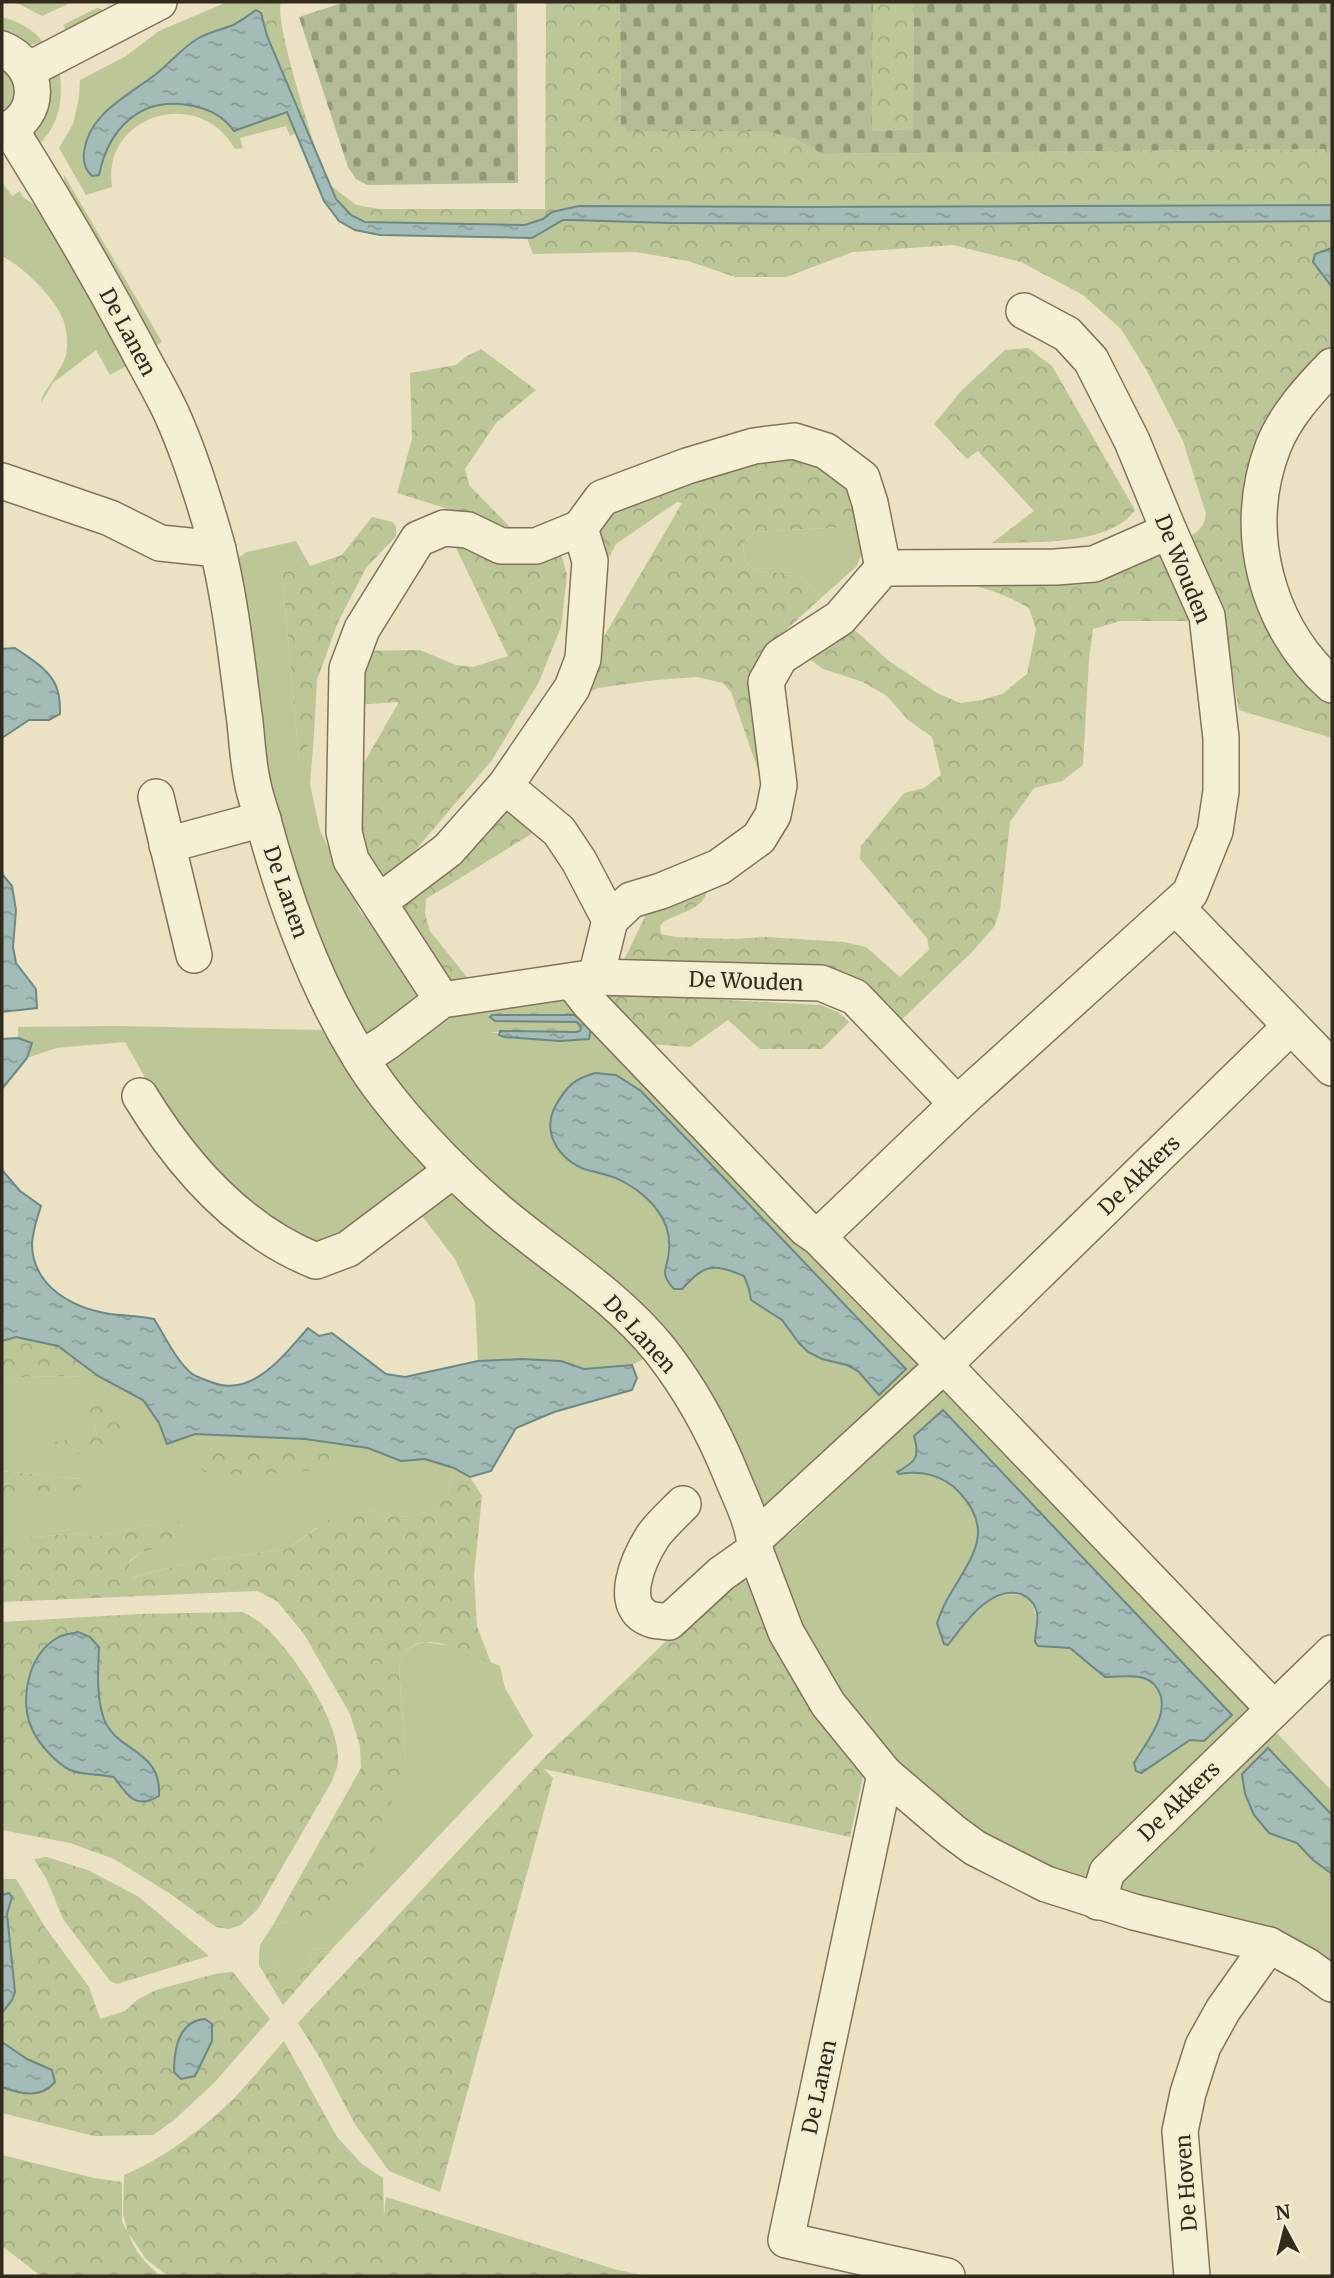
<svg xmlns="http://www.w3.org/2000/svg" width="1334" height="2278" viewBox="0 0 1334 2278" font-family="Merriweather,serif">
	<defs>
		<pattern id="forest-crowns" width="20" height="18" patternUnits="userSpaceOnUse" patternTransform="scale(1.75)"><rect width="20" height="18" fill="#bcc697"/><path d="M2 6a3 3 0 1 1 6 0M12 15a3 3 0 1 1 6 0" fill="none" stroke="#a2aa82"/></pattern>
		<pattern id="cemetery-stones" width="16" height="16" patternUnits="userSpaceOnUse" patternTransform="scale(1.75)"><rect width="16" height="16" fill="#b3bc95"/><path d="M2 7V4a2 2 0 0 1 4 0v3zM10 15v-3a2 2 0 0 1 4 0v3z" fill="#929979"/></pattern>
		<pattern id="water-ripples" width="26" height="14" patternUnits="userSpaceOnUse" patternTransform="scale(1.75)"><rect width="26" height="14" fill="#a4bcb8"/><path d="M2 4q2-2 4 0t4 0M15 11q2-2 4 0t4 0" fill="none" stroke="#869995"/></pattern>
	</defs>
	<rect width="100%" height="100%" fill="#eae2c2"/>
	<!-- green -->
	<g fill="#bcc697" fill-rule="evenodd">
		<path d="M9 2H72L42 16 19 4Z"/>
		<path d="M227 2H270L261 13 256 11 235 24 199 37 181 50 152 77 119 100 107 110 99 175C103 155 110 135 126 121 158 93 208 99 234 131L287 112 296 133 290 136 286 126 240 138 243 148 235 149C200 85 101 114 112 187L86 195 59 148 73 124 79 98 80 80 126 56 159 31Z"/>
		<path d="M97 8 102 9 101 14 67 32 63 25Z"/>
		<path d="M2 17C18 21 35 30 43 43L28 45 2 37Z"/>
		<path d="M2 63 17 81 16 102 2 118Z"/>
		<path d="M59 69C64 99 60 123 38 146L33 134 34 127 48 78Z"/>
		<path d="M64 175 162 342 151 349 65 202Z"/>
		<path d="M2 182 12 196 20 191 23 197 47 213 134 362 110 375 96 350 53 383 41 403 42 397C49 384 62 369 66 355 68 345 67 331 64 322 57 300 23 266 2 256Z"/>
		<path d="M863 526 862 552 857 566 822 597 797 572C772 573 739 579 744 542L754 532Z"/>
		<path d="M296 541 310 566 282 572 299 759 314 735 310 784 320 831 360 911 418 980 419 998 368 1038 339 992 271 809 236 559 247 552Z"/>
		<path d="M490 999 489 1032 499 1033V1035L504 1037 560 1041 588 1039 591 1028 922 1360 919 1370 771 1507 757 1504 575 1256 425 1124 386 1065 387 1059 457 1010ZM641 1091 879 1395 858 1371 847 1365 822 1359 799 1343 783 1320 773 1314 749 1289 744 1276C712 1263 705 1264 682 1289L664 1272C667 1257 670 1244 667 1229 661 1202 628 1182 604 1174 599 1172 593 1172 588 1171 570 1166 558 1151 551 1135Z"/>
		<path d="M116 1026 326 1030 424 1164 425 1175 336 1240 315 1247 262 1223 162 1107 125 1042 56 1048 27 1058 32 1043 18 1038V1027Z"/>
		<path d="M452 1192 595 1307 645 1358 632 1365 584 1369 561 1361 522 1359 478 1361 475 1302 455 1259 419 1212Z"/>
		<path d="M98 1376 143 1400 159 1423 167 1444 195 1434 305 1439 368 1448 401 1461 425 1459 454 1468 448 1493 434 1509 413 1516 398 1517 369 1510 316 1528 287 1549 184 1564 130 1578 129 1562 142 1552 153 1549 164 1522 94 1537 79 1533 2 1540V1495H71L80 1479 2 1471V1383L18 1377ZM82 1418 124 1434 44 1450 58 1441 91 1440 97 1435 94 1423Z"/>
		<path d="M942 1392 950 1393 1250 1705 1249 1712 1091 1862V1873L1084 1878 1074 1881 993 1844 882 1754 795 1627 770 1542 777 1536 789 1535 935 1396ZM914 1436 1232 1715 1198 1739 1190 1740 1141 1773 1134 1763C1146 1742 1173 1712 1157 1688 1153 1682 1146 1678 1139 1677 1128 1675 1116 1677 1105 1677L1070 1648 1038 1646 1035 1642C1035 1622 1040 1616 1029 1598 993 1583 968 1619 948 1645 948 1632 944 1615 946 1602 949 1589 966 1572 972 1560 986 1530 973 1491 940 1478 927 1472 912 1473 898 1472 916 1462 920 1456 914 1436Z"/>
		<path d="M425 1642 452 1646 500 1666 505 1688 533 1736 332 1949 313 1948 310 1955 311 1966C292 1976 276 1965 259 1955L260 1945 273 1925 307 1917 394 1793 406 1763 399 1669C402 1652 408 1646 425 1642Z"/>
		<path d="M1272 1728 1332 1791V1815L1268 1748 1245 1794 1254 1815 1269 1833 1297 1843 1313 1860 1332 1874V1971L1133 1901 1122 1890 1120 1881Z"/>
	</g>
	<!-- forest -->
	<g fill="url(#forest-crowns)" fill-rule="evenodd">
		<path d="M270 2H281C274 23 312 135 320 163L267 36 261 13Z"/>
		<path d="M546 2H620L621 126 628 131H764L793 138 823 154 1332 149V205L800 207 579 206 552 212 543 219 525 225 380 224C354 220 340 209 330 185L356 205 380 209H545Z"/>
		<path d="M873 2H914L913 129 872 131Z"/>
		<path d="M563 220 669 223 913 224 1332 221V248L1316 254 1314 262 1332 287V355L1259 440 1299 670 1332 704V738L1239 710 1222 620 1186 538C1198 532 1204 528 1206 514L1183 441 1147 371 1121 329 1083 295 1021 262 953 245 853 252 786 277H735L688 261 636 252 533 254 527 238H532Z"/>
		<path d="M1028 348 1052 366 1135 510C1110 546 1032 542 992 543L1034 511 978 451 967 459 934 424 962 390 1005 350Z"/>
		<path d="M481 349 536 390 496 423 465 469 469 485 512 529 397 493 412 439 410 373 456 365 467 356Z"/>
		<path d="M772 452 843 473 863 526 754 532 744 542C739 579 772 573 797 572L822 597 763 651 760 658 764 787 731 692 723 683 697 677 656 680 598 688 557 706 598 511ZM677 502 682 503 602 640 608 559 616 544Z"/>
		<path d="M372 517 393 522 396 527V536L366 568 338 622 317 680 314 735 299 760 282 572 310 566 342 555Z"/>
		<path d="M445 525 558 543 567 575 561 627 539 682 492 760 414 852 392 873 379 878 338 808 399 702 341 706 351 651 420 650 456 665 473 667 508 656Z"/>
		<path d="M1152 536 1201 621H1120L1093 629 1089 659 1083 765 1062 781 1034 788 1010 822 1000 910 994 927 972 952 892 1029 869 1000 623 962 655 896 707 890C705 908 679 914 664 921L660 926 661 934 676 937 728 939 767 937 844 942 866 947 900 977 929 950 927 938 860 859 861 846 904 793 924 788 941 775 932 737 908 720 887 696 863 682 823 669 796 649 836 613 889 661 937 693 960 703 982 700 1002 694 1027 674 1036 629 1029 608C1007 595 985 587 959 583L1045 558Z"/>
		<path d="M488 799 541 828 426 899 425 914 430 931 474 986 450 985 396 916 397 897Z"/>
		<path d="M570 990 589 1026 574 1015H492L491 1017 495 1021 577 1022 581 1028 580 1031 576 1032H489L481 1022 482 1011Z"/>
		<path d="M598 993 820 1005 838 1012 849 1022 822 1049H760L728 1020 690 1047 648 1044Z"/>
		<path d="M16 1337 58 1346 98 1376 18 1377 2 1383V1341Z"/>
		<path d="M80 1404C99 1404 128 1404 124 1430 123 1436 121 1441 116 1444 102 1454 69 1454 51 1457L44 1450C56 1432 81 1447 97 1435L94 1423 82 1418 72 1410Z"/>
		<path d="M273 1445 325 1447 330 1455 328 1463 318 1470 239 1475 204 1472 197 1463 201 1455 207 1451Z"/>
		<path d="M454 1468 470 1477 482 1496 474 1575 477 1626 491 1663C462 1650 407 1620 399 1669L406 1763 375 1849 350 1887 330 1904 307 1917 273 1925 361 1768 360 1746 350 1714 304 1634 277 1601 257 1591 2 1602V1540L79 1533 94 1537 164 1522 177 1521 191 1526 192 1534 181 1543 142 1552 129 1561 131 1578 184 1564 287 1549 340 1512 369 1510 398 1517 413 1516 434 1509 448 1493Z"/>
		<path d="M2 1471 80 1479 81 1489 71 1495H2Z"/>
		<path d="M742 1580 748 1582 754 1587 865 1768 850 1837 544 1769 553 1778 440 2192 389 2171 355 2124 320 2058 298 2023 544 1758 726 1584Z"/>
		<path d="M242 1612C249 1615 256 1619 261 1623 291 1649 340 1720 338 1760 338 1767 334 1775 332 1781L258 1909 241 1925 229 1929 216 1927 172 1895 114 1859 70 1843 2 1830V1622L138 1614ZM78 1632 99 1648C98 1670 96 1699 104 1720 111 1736 139 1754 153 1765L124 1792 114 1777 102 1774 72 1772C63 1761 32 1726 28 1715 20 1689 33 1652 57 1638 62 1634 71 1634 78 1632Z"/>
		<path d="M47 1857 90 1871 139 1897 209 1956 117 1984 110 1981 63 1919 47 1880 34 1859Z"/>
		<path d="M2 1879H16L45 1927 89 1987 100 2019 125 2011 137 2000 156 1990 219 1973 233 1972 270 2019 214 2083 173 2121 153 2135 94 2136 2 2113V2087L18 2093 52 2070 27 2059 2 2042V2013L12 2000 15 1992 7 1914 12 1897 9 1893 2 1895Z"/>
		<path d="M313 1948 332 1949 283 2005 259 1965V1955C276 1965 292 1976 311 1966L310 1955Z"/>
		<path d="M284 2041 337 2137 362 2164 383 2178 384 2216 386 2197 614 2269 646 2276H168L146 2259 129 2234C134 2251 147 2265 161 2276H41L2 2246V2155L94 2178 122 2182V2222L128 2233 123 2214 124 2175C166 2157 206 2127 238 2094 254 2077 269 2058 284 2041Z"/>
	</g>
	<!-- cemetery -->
	<g fill="url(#cemetery-stones)">
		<path d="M345 2H517L518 183 367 185 356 179 348 167 299 17Z"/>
		<path d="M620 2H873L872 131 913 129 914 2H1332V149L823 154 793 138 764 131H628L621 126Z"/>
	</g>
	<!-- water -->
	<g fill="url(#water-ripples)" stroke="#6c8985" stroke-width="2">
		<path d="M256 10 261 13 267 36 336 199 351 215 365 222 525 225 543 219 552 212 579 206 800 207 1332 205V221L913 224 669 223 570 220H563L532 238 380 235 355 230 339 221 324 201 287 112 234 131C224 117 209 109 193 106 142 95 109 127 99 175L92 176C85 170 83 161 84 152 89 113 128 96 156 74 170 63 182 48 197 39 208 32 221 30 233 25 241 21 249 15 256 10Z"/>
		<path d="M1332 248V287L1313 262 1315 254Z"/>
		<path d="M15 648C31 659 53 671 58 692 60 698 60 707 60 714L49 720H29L2 738V649Z"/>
		<path d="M2 874 12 886 16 910 13 947 16 963 36 989 37 1008 2 1012Z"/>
		<path d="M492 1015H574L586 1022 591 1028 589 1039 560 1041 504 1037 499 1035 500 1031 576 1032 580 1031 581 1028 577 1022 495 1021 490 1017Z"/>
		<path d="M18 1038 32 1043 27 1058 2 1089V1039Z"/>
		<path d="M595 1073 616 1075 641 1091 906 1369 879 1395 858 1371 847 1365 822 1359 808 1352 799 1343 782 1320 751 1300 749 1289 744 1276C712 1263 705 1264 682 1289H674C658 1272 668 1269 669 1250 670 1236 666 1221 657 1210 651 1201 638 1190 629 1185 621 1180 609 1175 599 1173 594 1171 589 1171 584 1169 558 1158 541 1132 556 1105 567 1086 574 1079 595 1073Z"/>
		<path d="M2 1170 20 1191 41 1206C37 1218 33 1231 32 1243 32 1287 73 1308 110 1314 125 1316 137 1315 154 1319 165 1336 175 1359 191 1373 196 1377 204 1379 211 1382 252 1399 284 1355 308 1328L319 1336 332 1333 386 1374 405 1377 478 1361 522 1359 561 1361 584 1369 632 1365 637 1378 632 1390 554 1412 516 1428 491 1471 470 1477 454 1468 425 1459 401 1461 368 1448 305 1439 195 1434 167 1444 159 1423 143 1400 98 1376 58 1346 16 1337 2 1341Z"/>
		<path d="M943 1410 1232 1715 1204 1741 1190 1740 1141 1773 1136 1771 1134 1763C1146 1742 1173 1712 1157 1688 1153 1682 1146 1678 1139 1677 1128 1675 1116 1677 1105 1677L1070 1648 1038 1646 1035 1642C1035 1631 1040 1619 1036 1609 1033 1601 1028 1597 1021 1594 990 1585 964 1624 948 1645L944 1644 937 1623C940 1615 943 1606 948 1598 970 1559 997 1532 959 1492 943 1475 921 1470 899 1474L897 1472C916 1462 920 1457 914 1436Z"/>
		<path d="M78 1632 90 1637 99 1647C98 1671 96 1697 104 1719 116 1752 162 1749 159 1796 135 1810 127 1795 114 1777 102 1774 80 1775 70 1770 56 1763 40 1745 33 1731 18 1702 28 1655 57 1638 63 1634 71 1634 78 1632Z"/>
		<path d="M1268 1748 1332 1815V1874L1313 1860 1297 1843 1269 1833 1254 1815 1245 1794 1242 1774Z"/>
		<path d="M9 1893 12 1897 7 1914 15 1992 12 2000 2 2013V1895Z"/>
		<path d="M205 2019 212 2024V2041L195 2076 181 2079 174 2072C174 2050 178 2021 205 2019Z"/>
		<path d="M2 2042 27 2059 52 2070 55 2082C41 2099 20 2094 2 2087Z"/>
	</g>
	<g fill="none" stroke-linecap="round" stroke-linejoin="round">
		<!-- minor casing -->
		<g stroke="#82745b" stroke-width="38">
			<g id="minor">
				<path d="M2 49C41 65 44 117 2 132"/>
				<path d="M28 70 159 2"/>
				<path d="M10 129C54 199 96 271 135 344 147 368 162 392 173 417 191 457 204 500 216 542 231 601 237 663 245 722 247 741 248 761 252 780 254 793 259 806 263 820 285 902 314 983 359 1056 391 1109 450 1170 497 1210 552 1257 614 1293 660 1350 689 1387 712 1428 730 1472 739 1495 755 1524 755 1550L786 1632 828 1704 885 1774 952 1831 975 1848 1046 1884 1134 1912 1269 1945 1307 1966 1332 1984"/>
				<path d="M1332 366C1309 390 1285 416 1273 447 1241 530 1266 627 1332 685"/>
				<path d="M2 481 110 518 160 543 218 549"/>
				<path d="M580 528 602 498 687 466 754 446 794 441 826 451 862 478 870 503 883 568"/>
				<path d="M505 786 559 831 579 861 610 920"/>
				<path d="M156 797 194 955"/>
				<path d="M167 845 263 819"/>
				<path d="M379 902 448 850 505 786 572 688 583 659 590 561 580 528 536 546H501L468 530 444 528 418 539 362 629 347 669 344 832 351 860 442 1000"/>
				<path d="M1176 907 1332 1068"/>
				<path d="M596 977 610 920 631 900 661 891 719 867 759 838 773 815 779 785 766 682 780 657 840 618 883 568 1056 567 1094 564 1169 531"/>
				<path d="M572 981 590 1004 806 1229 818 1237 944 1365 1274 1709"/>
				<path d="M361 1059 387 1042 442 1000 596 977 821 983 855 997 957 1104"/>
				<path d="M140 1096C182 1165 239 1230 316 1261L348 1249 453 1170"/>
				<path d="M818 1237 957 1104 1190 893 1215 831 1221 791V738L1207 616 1169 531 1132 441 1091 360 1067 334 1024 311"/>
				<path d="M683 1504C673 1514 661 1525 653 1536 639 1558 615 1609 653 1620 658 1621 664 1621 669 1622L721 1574 755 1550"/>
				<path d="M755 1539 944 1365 1291 1026"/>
				<path d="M885 1774 786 2240 947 2276"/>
				<path d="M1098 1902 1107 1872 1332 1653"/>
				<path d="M1192 2276 1180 2131 1188 2093 1203 2046 1223 2010 1269 1945"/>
			</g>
		</g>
		<!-- minor -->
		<use href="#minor" stroke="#f5efd4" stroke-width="35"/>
	</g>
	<g text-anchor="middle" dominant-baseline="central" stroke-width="5" stroke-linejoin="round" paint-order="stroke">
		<!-- street labels -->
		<g font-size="21" fill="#332a1e" stroke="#f2ecd0">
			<text transform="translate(128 332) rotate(62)">De Lanen</text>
			<text transform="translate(1183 569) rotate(68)">De Wouden</text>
			<text transform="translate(286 892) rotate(71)">De Lanen</text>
			<text transform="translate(746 981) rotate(2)">De Wouden</text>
			<text transform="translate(1139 1175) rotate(-44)">De Akkers</text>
			<text transform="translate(640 1334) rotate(48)">De Lanen</text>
			<text transform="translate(1179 1801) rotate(-44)">De Akkers</text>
			<text transform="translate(819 2087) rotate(-78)">De Lanen</text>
			<text transform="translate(1186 2183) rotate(-94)">De Hoven</text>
		</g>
	</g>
	<!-- border -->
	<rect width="1334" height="2278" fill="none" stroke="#332a1e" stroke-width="7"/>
	<!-- north arrow -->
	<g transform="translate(1285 2229) rotate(353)" stroke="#f2ecd0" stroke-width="5" paint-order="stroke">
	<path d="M0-5L12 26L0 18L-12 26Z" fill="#332a1e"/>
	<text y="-10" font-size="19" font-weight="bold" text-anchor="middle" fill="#332a1e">N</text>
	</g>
</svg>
